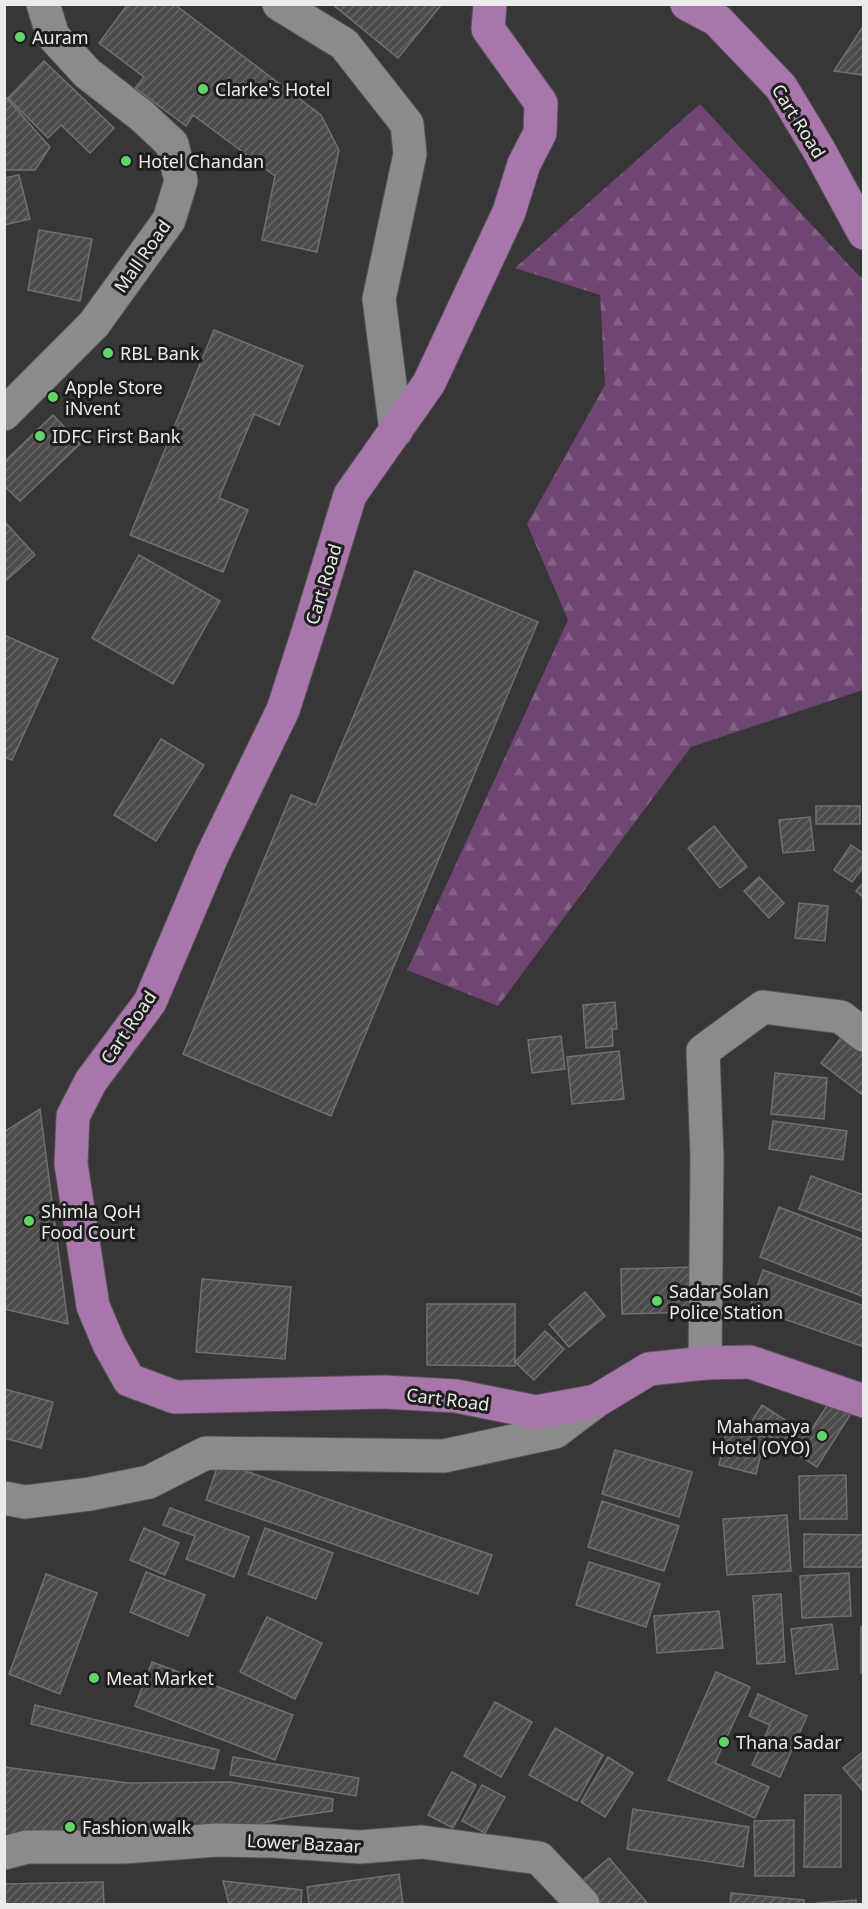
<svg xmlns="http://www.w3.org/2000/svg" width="868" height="1909" viewBox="0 0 868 1909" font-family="'Noto Sans',sans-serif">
	<defs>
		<pattern id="forest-firs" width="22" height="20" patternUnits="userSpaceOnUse" patternTransform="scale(1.5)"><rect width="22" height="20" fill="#6f4572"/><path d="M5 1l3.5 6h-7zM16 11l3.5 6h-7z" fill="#846086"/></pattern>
		<pattern id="building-hatch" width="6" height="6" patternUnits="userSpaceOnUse" patternTransform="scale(1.5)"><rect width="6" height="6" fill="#4d4b4d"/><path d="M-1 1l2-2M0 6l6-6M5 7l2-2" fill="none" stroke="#676567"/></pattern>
	</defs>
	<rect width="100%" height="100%" fill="#383638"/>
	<!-- forest -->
	<path fill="url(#forest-firs)" d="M700 104 859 276 863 277V690L691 747 498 1006 407 970 568 620 527 524 605 385 600 295 515 268Z"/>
	<!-- building -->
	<g fill="url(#building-hatch)" stroke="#716f72" stroke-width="1.5">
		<path d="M128 4H174L321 115 339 150 317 252 262 240 275 176 193 115 186 126 135 88 144 77 99 43Z"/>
		<path d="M332 4H442L398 58Z"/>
		<path d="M864 25V72L862 75 834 71Z"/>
		<path d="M44 61 114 128 90 153 61 125 48 138 8 98Z"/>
		<path d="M4 95 50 147 35 170H4Z"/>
		<path d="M19 175 30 219 4 225V178Z"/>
		<path d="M39 230 92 239 80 301 28 290Z"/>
		<path d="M214 330 303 366 279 425 254 414 219 498 248 510 223 572 130 535Z"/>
		<path d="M53 415 80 444 20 501 4 486V462Z"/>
		<path d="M4 521 35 555 4 582Z"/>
		<path d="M139 555 220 601 173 684 92 638Z"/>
		<path d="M415 571 538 622 331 1116 183 1054 291 795 316 805Z"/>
		<path d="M4 635 58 659 12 760 4 757Z"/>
		<path d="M161 739 204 765 156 841 114 815Z"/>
		<rect x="816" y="806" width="44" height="18"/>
		<path d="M810 817 814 850 783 853 779 820Z"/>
		<path d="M714 826 747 867 720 888 688 848Z"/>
		<path d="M851 845 864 854V866L852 882 834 870Z"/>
		<path d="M759 877 784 903 769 918 744 891Z"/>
		<path d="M864 882V898L856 891Z"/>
		<path d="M799 903 828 906 825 941 795 938Z"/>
		<path d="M615 1002 617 1029H612L613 1046 586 1048 583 1005Z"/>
		<path d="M844 1034 864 1049V1096L821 1063Z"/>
		<path d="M561 1036 565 1069 532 1073 528 1040Z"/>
		<path d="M619 1051 624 1099 572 1104 567 1057Z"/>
		<path d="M775 1073 827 1078 824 1119 771 1114Z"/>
		<path d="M40 1109 68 1324 4 1309V1132Z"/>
		<path d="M773 1121 847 1131 843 1160 769 1149Z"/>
		<path d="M811 1176 864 1195V1232L799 1209Z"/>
		<path d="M779 1207 864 1240V1297L760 1257Z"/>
		<path d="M695 1267 696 1312 622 1314 621 1269Z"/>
		<path d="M763 1270 864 1306V1347L750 1307Z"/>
		<path d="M202 1279 291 1287 285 1359 196 1352Z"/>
		<path d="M585 1292 605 1316 569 1347 549 1324Z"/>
		<path d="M427 1304H515V1366L427 1365Z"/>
		<path d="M545 1331 564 1349 534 1380 515 1362Z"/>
		<path d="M4 1389 53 1402 41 1448 4 1438Z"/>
		<path d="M830 1401 850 1415 817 1467 750 1424 762 1405 808 1435Z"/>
		<path d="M727 1429 765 1437 756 1474 719 1465Z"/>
		<path d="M615 1450 692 1472 679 1517 602 1494Z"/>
		<path d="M219 1462 492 1555 478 1594 206 1500Z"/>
		<path d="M846 1475 847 1519H800L799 1476Z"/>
		<path d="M602 1501 679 1526 664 1571 588 1547Z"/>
		<path d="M170 1508 249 1537 234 1577 186 1559 195 1536 163 1525Z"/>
		<path d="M787 1515 791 1571 727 1575 723 1519Z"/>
		<path d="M144 1528 179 1543 165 1575 130 1560Z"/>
		<path d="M265 1528 333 1553 316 1599 248 1574Z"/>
		<path d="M804 1534 863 1535V1567H804Z"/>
		<path d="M589 1562 660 1584 646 1627 576 1605Z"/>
		<path d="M146 1572 205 1595 188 1636 130 1612Z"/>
		<path d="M849 1573 851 1616 802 1618 800 1576Z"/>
		<path d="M46 1574 97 1593 60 1694 9 1674Z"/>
		<path d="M781 1594 785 1662 757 1664 753 1596Z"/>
		<path d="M719 1611 723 1648 657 1653 654 1616Z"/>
		<path d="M267 1617 322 1643 295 1699 240 1672Z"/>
		<path d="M832 1624 838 1669 796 1674 791 1629Z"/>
		<rect x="861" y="1627" width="3" height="46"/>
		<path d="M152 1662 293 1715 275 1760 135 1706Z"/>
		<path d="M716 1672 750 1687 715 1763 769 1787 755 1818 668 1780Z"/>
		<path d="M758 1694 807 1716 780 1777 752 1765 770 1725 749 1716Z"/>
		<path d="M495 1702 532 1722 501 1777 464 1756Z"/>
		<path d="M35 1705 219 1750 214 1769 31 1724Z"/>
		<path d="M555 1728 603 1755 577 1801 529 1775Z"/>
		<path d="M864 1751V1792L843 1768Z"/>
		<path d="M233 1757 359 1778 356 1796 230 1775Z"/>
		<path d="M608 1757 633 1773 605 1817 581 1802Z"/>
		<path d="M4 1767 128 1783 230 1782 333 1799 332 1811 290 1817 213 1834 4 1844Z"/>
		<path d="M452 1772 476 1785 453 1828 428 1815Z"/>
		<path d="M482 1785 505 1797 485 1833 462 1821Z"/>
		<path d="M805 1795H841V1867H804Z"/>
		<path d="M633 1809 749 1827 743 1867 627 1849Z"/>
		<path d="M794 1820V1876H755L754 1821Z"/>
		<path d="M609 1858 648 1904H594L577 1885Z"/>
		<path d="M399 1874 403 1904H309L307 1887Z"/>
		<path d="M223 1881 302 1890 301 1904H229Z"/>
		<path d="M103 1882 104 1904H4V1884Z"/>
		<path d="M731 1893 804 1900V1904H730Z"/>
		<path d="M856 1900V1904H817V1903Z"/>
	</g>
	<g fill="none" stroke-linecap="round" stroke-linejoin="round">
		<!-- minor casing -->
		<g stroke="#545355" stroke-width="35">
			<g id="minor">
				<path d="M279 4 344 44 407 124 410 154 379 299 396 431"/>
				<path d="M4 414 94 324 169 220 181 181 172 144 142 116 87 73 53 36 43 4"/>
				<path d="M705 1363 707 1157 703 1051 763 1007 841 1017 864 1035"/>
				<path d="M4 1498 25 1502 90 1494 149 1482 206 1453 444 1456 555 1432 596 1401"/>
				<path d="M4 1853 27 1847H124L216 1840 272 1841 360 1847 422 1842 539 1858 583 1904"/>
			</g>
		</g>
		<!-- major casing -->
		<g stroke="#545355" stroke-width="35">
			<g id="major">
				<path d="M490 4 488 29 541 103 540 133 524 164 509 212 429 383 350 495 310 626 283 710 212 856 150 1002 91 1081 73 1116 71 1164 93 1306 109 1344 129 1380 175 1397 384 1392 456 1396 536 1412 596 1401 649 1369 705 1363 750 1362 864 1401"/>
				<path d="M687 4 717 20 781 87 819 150 864 233"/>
			</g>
		</g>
		<!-- minor -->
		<use href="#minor" stroke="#8c8a8c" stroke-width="33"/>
		<!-- major -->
		<use href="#major" stroke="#a876ab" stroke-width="33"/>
	</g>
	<!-- markers -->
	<g fill="#63d468" stroke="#1f1e1f" stroke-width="2">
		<circle cx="20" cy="37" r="6"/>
		<circle cx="203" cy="89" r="6"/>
		<circle cx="126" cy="161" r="6"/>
		<circle cx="108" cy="353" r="6"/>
		<circle cx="53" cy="397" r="6"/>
		<circle cx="40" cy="436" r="6"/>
		<circle cx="29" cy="1221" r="6"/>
		<circle cx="657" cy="1301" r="6"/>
		<circle cx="822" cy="1436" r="6"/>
		<circle cx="94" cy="1678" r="6"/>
		<circle cx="724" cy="1742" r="6"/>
		<circle cx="70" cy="1827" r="6"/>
	</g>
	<g text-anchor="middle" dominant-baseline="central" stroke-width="6" stroke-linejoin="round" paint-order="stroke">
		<!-- poi labels -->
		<g font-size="18" fill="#ecebec" stroke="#1f1e1f" text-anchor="start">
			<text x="32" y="37">Auram</text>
			<text x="215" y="89">Clarke's Hotel</text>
			<text x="138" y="161">Hotel Chandan</text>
			<text x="120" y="353">RBL Bank</text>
			<text x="65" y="387">Apple Store<tspan x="65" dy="21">iNvent</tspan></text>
			<text x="52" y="436">IDFC First Bank</text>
			<text x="41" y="1211">Shimla QoH<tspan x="41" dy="21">Food Court</tspan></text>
			<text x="669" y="1291">Sadar Solan<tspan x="669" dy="21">Police Station</tspan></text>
			<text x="810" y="1426" text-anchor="end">Mahamaya<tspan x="810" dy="21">Hotel (OYO)</tspan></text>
			<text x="106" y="1678">Meat Market</text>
			<text x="736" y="1742">Thana Sadar</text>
			<text x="82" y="1827">Fashion walk</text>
		</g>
		<!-- street labels -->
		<g font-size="18" fill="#ecebec" stroke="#1f1e1f">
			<text transform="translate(799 121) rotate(58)">Cart Road</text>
			<text transform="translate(142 256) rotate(-55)">Mall Road</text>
			<text transform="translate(323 584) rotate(-73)">Cart Road</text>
			<text transform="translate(128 1027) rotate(-56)">Cart Road</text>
			<text transform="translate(448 1399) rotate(7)">Cart Road</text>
			<text transform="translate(304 1843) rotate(3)">Lower Bazaar</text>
		</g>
	</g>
	<!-- border -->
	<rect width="868" height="1909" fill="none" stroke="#ecebec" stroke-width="12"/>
</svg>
